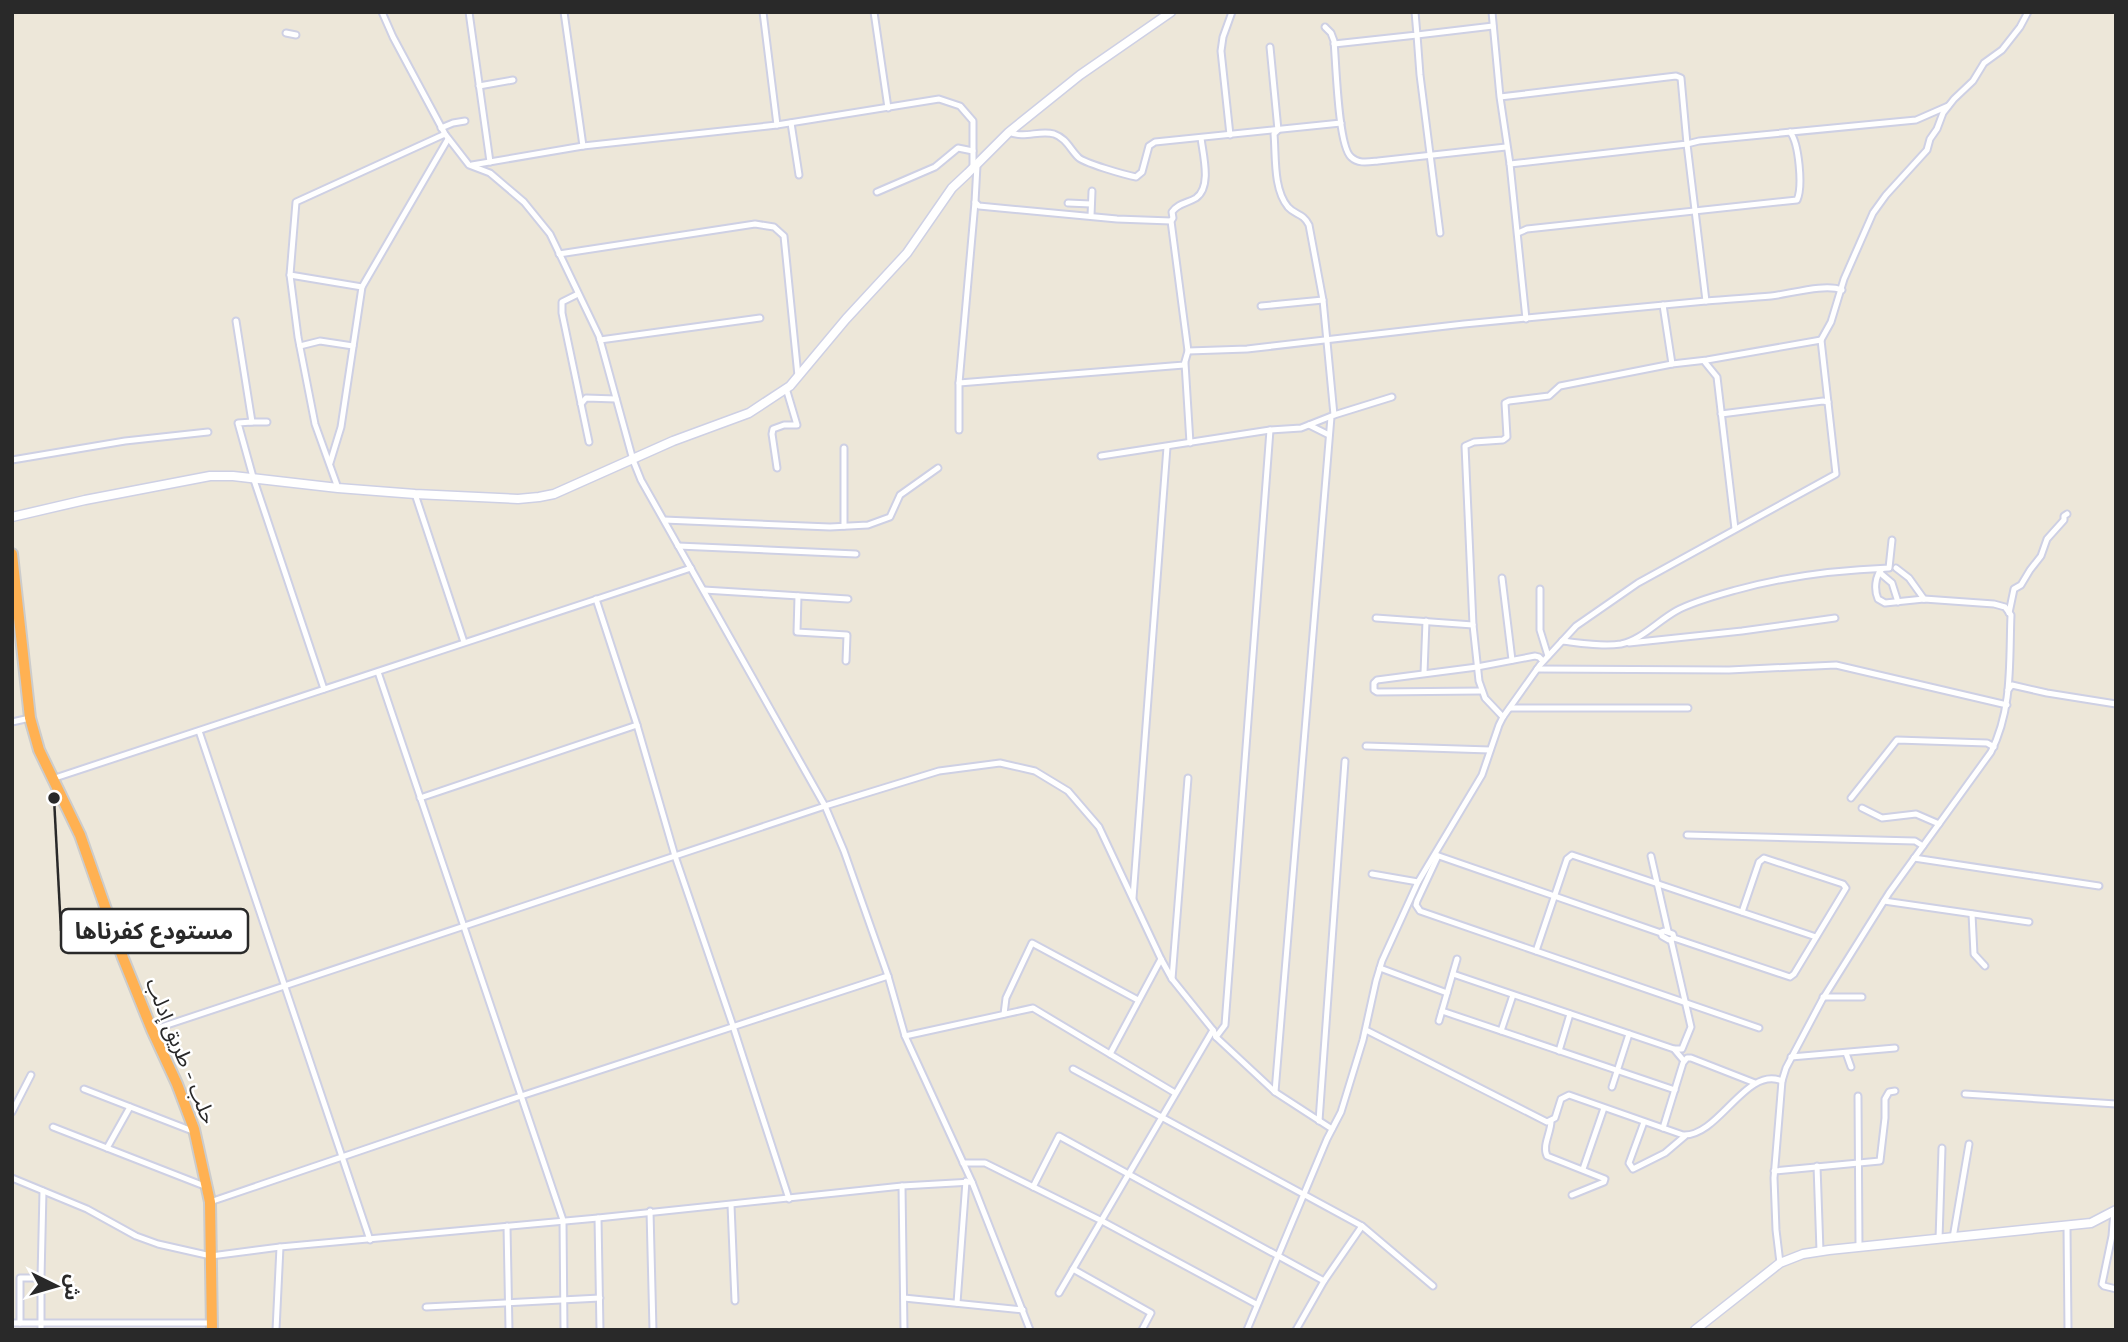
<svg xmlns="http://www.w3.org/2000/svg" width="2128" height="1342" viewBox="0 0 2128 1342" font-family="'Nunito Sans','Noto Sans Arabic',sans-serif">
	<rect width="100%" height="100%" fill="#ede7d9"/>
	<g fill="none" stroke-linecap="round" stroke-linejoin="round">
		<!-- street casing -->
		<g stroke="#ced0e4" stroke-width="9">
			<g id="street">
				<path d="M382 12 393 37 445 134 469 165 490 173 524 202 550 234 599 336 633 460 641 480 825 806 844 851 888 976 905 1036 972 1182 1030 1330"/>
				<path d="M469 12 490 162"/>
				<path d="M564 12 583 146"/>
				<path d="M763 12 777 125"/>
				<path d="M874 12 888 108"/>
				<path d="M1492 12 1500 97 1510 164 1687 144 1681 78 1676 76 1500 97"/>
				<path d="M1325 27 1331 33 1334 41C1336 62 1338 146 1351 157 1358 164 1368 162 1378 161L1506 147"/>
				<path d="M286 33 296 35"/>
				<path d="M1334 44 1417 35 1415 12"/>
				<path d="M1270 47 1278 130 1274 134C1276 156 1273 189 1288 207 1295 215 1303 213 1309 225L1323 300 1334 415"/>
				<path d="M479 86 513 80"/>
				<path d="M791 123 799 175"/>
				<path d="M441 128 453 123 465 121"/>
				<path d="M1009 132C1024 139 1039 130 1054 134 1066 138 1070 149 1078 157 1083 163 1126 175 1136 177L1142 172 1149 146 1155 142 1341 123"/>
				<path d="M1230 135 1221 51 1223 37 1232 12"/>
				<path d="M1510 164 1526 319"/>
				<path d="M472 165 583 146 777 125 939 99 960 106 973 121V167"/>
				<path d="M977 165 975 202 979 206 1117 219 1171 221"/>
				<path d="M877 192 935 167 958 148 973 151"/>
				<path d="M975 202 959 383 1184 365 1188 351 1171 221 1173 218 1172 212C1178 203 1188 203 1196 198 1212 187 1203 155 1201 138"/>
				<path d="M1068 203 1091 204"/>
				<path d="M1091 216 1092 191"/>
				<path d="M1440 233 1420 75 1417 35 1493 26"/>
				<path d="M1518 233 1527 229 1797 200C1803 187 1799 143 1790 132"/>
				<path d="M559 254 755 224 774 227 784 236 798 376"/>
				<path d="M290 275 362 287"/>
				<path d="M578 294 562 302V313L589 442"/>
				<path d="M1706 301C1727 299 1749 298 1771 296 1790 294 1825 283 1842 290"/>
				<path d="M1261 306 1323 300"/>
				<path d="M236 321 252 422 238 423 253 477 324 689"/>
				<path d="M600 340 760 318"/>
				<path d="M1821 340 1831 322 1844 279 1873 213 1886 195 1927 150 1930 139 1937 129 1943 113 1954 99 1973 81 1984 63 2002 50 2020 27 2028 12"/>
				<path d="M300 346 320 341 353 346"/>
				<path d="M1188 351 1247 349 1464 324 1706 301 1687 144 1699 141 1916 120 1948 106"/>
				<path d="M1704 361 1717 377 1735 529"/>
				<path d="M1185 363 1190 443"/>
				<path d="M581 404 586 398 616 399"/>
				<path d="M1721 414 1823 401 1828 402"/>
				<path d="M250 422H267"/>
				<path d="M1309 425 1329 435"/>
				<path d="M959 430V383"/>
				<path d="M844 448V526"/>
				<path d="M1101 456 1270 430 1301 428 1334 415 1392 397"/>
				<path d="M12 460 125 441 208 432"/>
				<path d="M330 463 341 427 362 287 448 139"/>
				<path d="M777 468 772 434 773 429 784 425H797L786 388"/>
				<path d="M338 488 315 424 298 337 290 275 296 202 445 134"/>
				<path d="M415 494 464 642"/>
				<path d="M664 520 830 527 868 525 890 517 900 495 938 468"/>
				<path d="M678 546 856 554"/>
				<path d="M1896 568 1909 578 1924 599"/>
				<path d="M1879 572 1892 583 1898 602"/>
				<path d="M1502 578 1512 660"/>
				<path d="M1540 589V630L1548 656"/>
				<path d="M704 590 848 599"/>
				<path d="M798 596 797 632 847 635 846 661"/>
				<path d="M596 599 637 725 675 856 733 1026 789 1199"/>
				<path d="M2009 613 2014 589 2021 585 2030 570 2041 556 2047 539 2064 520V516L2067 514"/>
				<path d="M1376 618 1473 625"/>
				<path d="M1562 641C1581 643 1602 647 1621 644 1641 640 1658 621 1676 611 1692 602 1718 595 1736 590 1786 576 1838 570 1889 568L1892 540"/>
				<path d="M1629 643 1742 631 1835 618"/>
				<path d="M1537 669 1729 670 1836 665 2007 705"/>
				<path d="M378 672 563 1220 564 1330"/>
				<path d="M1424 673 1426 621"/>
				<path d="M2008 690 2012 685 2047 693 2116 704"/>
				<path d="M1482 691 1377 692 1374 690V683L1377 680 1477 667 1535 656 1539 657 1543 661"/>
				<path d="M1510 708H1688"/>
				<path d="M1503 717 1485 698 1479 681 1473 625 1465 446 1474 442 1503 440 1507 437 1505 403 1509 401 1549 396 1560 386 1672 364 1663 305"/>
				<path d="M12 722 30 718"/>
				<path d="M199 731 370 1240"/>
				<path d="M1366 746 1490 750"/>
				<path d="M52 779 691 568"/>
				<path d="M420 798 637 725"/>
				<path d="M1851 798 1897 740 1987 743 1994 747"/>
				<path d="M1862 808 1882 818 1916 814 1939 824"/>
				<path d="M1687 835 1915 841 1923 846"/>
				<path d="M1436 855 1661 933"/>
				<path d="M1438 856 1417 901 1416 905 1420 911 1759 1028"/>
				<path d="M1651 856 1668 931"/>
				<path d="M1914 858 2099 886"/>
				<path d="M1372 874 1418 882"/>
				<path d="M1133 898 1167 447"/>
				<path d="M1884 901 2029 922"/>
				<path d="M1972 914 1974 954 1985 966"/>
				<path d="M1674 938 1673 934 1664 931 1661 932 1662 936 1669 940 1674 938 1790 977 1794 974 1846 888 1843 884 1764 858 1759 862 1742 912"/>
				<path d="M1671 940 1691 1027 1682 1049H1674L1684 1061"/>
				<path d="M1536 951 1567 859 1572 855 1816 937"/>
				<path d="M1380 968 1447 993"/>
				<path d="M1453 974 1674 1049"/>
				<path d="M1172 979 1188 778"/>
				<path d="M1823 997H1862"/>
				<path d="M1442 1011 1675 1090"/>
				<path d="M1004 1014 1006 998 1032 943 1138 1000"/>
				<path d="M1439 1021 1457 959"/>
				<path d="M152 1030 825 806 939 771 1000 763 1035 771 1068 791 1099 827 1161 959 1172 979 1213 1030 1216 1037 1275 1092 1332 1129"/>
				<path d="M1366 1030 1547 1122 1555 1118 1561 1099 1569 1095 1683 1135C1719 1137 1746 1065 1782 1081"/>
				<path d="M1501 1031 1513 995"/>
				<path d="M905 1036 1033 1008 1175 1093"/>
				<path d="M1216 1037 1225 1025 1270 430"/>
				<path d="M1559 1051 1570 1014"/>
				<path d="M1846 1053 1851 1067"/>
				<path d="M1110 1054 1161 959"/>
				<path d="M1791 1057 1895 1048"/>
				<path d="M1073 1069 1362 1226 1433 1286"/>
				<path d="M1612 1087 1629 1034"/>
				<path d="M84 1089 195 1132"/>
				<path d="M1275 1092 1331 417"/>
				<path d="M1965 1094 2116 1104"/>
				<path d="M1858 1096 1859 1247"/>
				<path d="M12 1112 31 1075"/>
				<path d="M1319 1121 1345 761"/>
				<path d="M1551 1121C1551 1133 1542 1145 1547 1156L1605 1179 1604 1182 1572 1195"/>
				<path d="M1644 1122 1629 1163 1633 1169 1665 1153 1685 1136"/>
				<path d="M53 1127 207 1187"/>
				<path d="M1663 1128 1683 1063 1687 1058H1691L1755 1083"/>
				<path d="M107 1148 130 1107"/>
				<path d="M963 1163H985L1102 1221 1256 1304"/>
				<path d="M1817 1166 1820 1251"/>
				<path d="M1583 1169 1604 1108"/>
				<path d="M1774 1171 1880 1161 1885 1118V1099L1889 1092 1895 1091"/>
				<path d="M12 1178 87 1209 136 1236 158 1244 211 1256 280 1247 598 1218 902 1186 972 1182"/>
				<path d="M902 1186 904 1330"/>
				<path d="M1033 1187 1059 1136 1324 1281"/>
				<path d="M210 1202 521 1096 888 976"/>
				<path d="M731 1205 735 1301"/>
				<path d="M650 1211 653 1330"/>
				<path d="M2114 1211 2112 1236 2102 1284 2104 1286 2116 1289"/>
				<path d="M598 1218 600 1330"/>
				<path d="M507 1226 509 1330"/>
				<path d="M2067 1227 2068 1330"/>
				<path d="M1953 1238 1969 1144"/>
				<path d="M1939 1239 1942 1148"/>
				<path d="M1780 1263 1776 1230 1774 1178 1782 1081 1786 1068 1822 1000 1889 893 1991 752C2013 708 2009 662 2011 615L2005 607 1994 604 1924 599 1885 603 1878 599C1874 590 1875 576 1882 569"/>
				<path d="M1073 1269 1151 1313 1142 1330"/>
				<path d="M41 1278V1330"/>
				<path d="M1059 1293 1213 1030"/>
				<path d="M904 1298 1023 1310"/>
				<path d="M957 1303 966 1181"/>
				<path d="M426 1307 600 1298"/>
				<path d="M12 1323H212"/>
				<path d="M20 1323V1278H41L43 1191"/>
				<path d="M276 1330 280 1247"/>
				<path d="M1247 1330 1327 1139 1341 1112 1363 1040 1376 981 1382 961 1418 882 1482 775 1499 725 1503 717 1540 665 1576 626 1638 583 1836 474 1821 340 1707 360 1672 364"/>
				<path d="M1296 1330 1324 1281 1362 1226"/>
			</g>
		</g>
		<!-- secondary casing -->
		<g stroke="#ced0e4" stroke-width="11">
			<g id="secondary">
				<path d="M12 517 85 500 210 476H233L338 488 415 494 518 499 539 497 554 494 673 441 749 413 790 386 846 319 907 253 952 188 968 173 1009 132 1080 75 1171 12"/>
				<path d="M1695 1330 1780 1263 1803 1254 1829 1250 2091 1223 2116 1210"/>
			</g>
		</g>
		<!-- highway casing -->
		<g stroke="#ccc" stroke-width="14">
			<path id="highway" d="M12 554 30 718 39 750 80 835 123 958 152 1030 177 1084 194 1129 210 1202 212 1330"/>
		</g>
		<!-- street -->
		<use href="#street" stroke="#fff" stroke-width="5"/>
		<!-- secondary -->
		<use href="#secondary" stroke="#fff" stroke-width="8"/>
		<!-- highway -->
		<use href="#highway" stroke="#ffb152" stroke-width="10"/>
	</g>
	<g text-anchor="middle" dominant-baseline="central" stroke-width="5" stroke-linejoin="round" paint-order="stroke">
		<!-- street labels -->
		<g font-size="21" fill="#292929" stroke="#fff">
			<text transform="translate(181 1051) rotate(68)">حلب - طريق إدلب</text>
		</g>
	</g>
	<!-- callouts -->
	<path fill="none" stroke="#292929" stroke-width="2.5" d="M54 798L61 931"/>
	<circle fill="#292929" stroke="#fff" stroke-width="2.5" cx="54" cy="798" r="7"/>
	<rect fill="#fff" stroke="#292929" stroke-width="2.5" x="61" y="909" width="187" height="44" rx="7"/>
	<g font-size="23" text-anchor="middle" font-weight="bold" fill="#292929">
		<text x="154" y="939">مستودع كفرناها</text>
	</g>
	<!-- border -->
	<rect width="2128" height="1342" fill="none" stroke="#292929" stroke-width="28"/>
	<!-- north arrow -->
	<g transform="translate(56 1286) rotate(95)" stroke="#ffffff" stroke-width="5" paint-order="stroke">
	<path d="M0-5L12 26L0 18L-12 26Z" fill="#292929"/>
	<text y="-10" font-size="19" font-weight="bold" text-anchor="middle" fill="#292929">ش</text>
	</g>
</svg>
